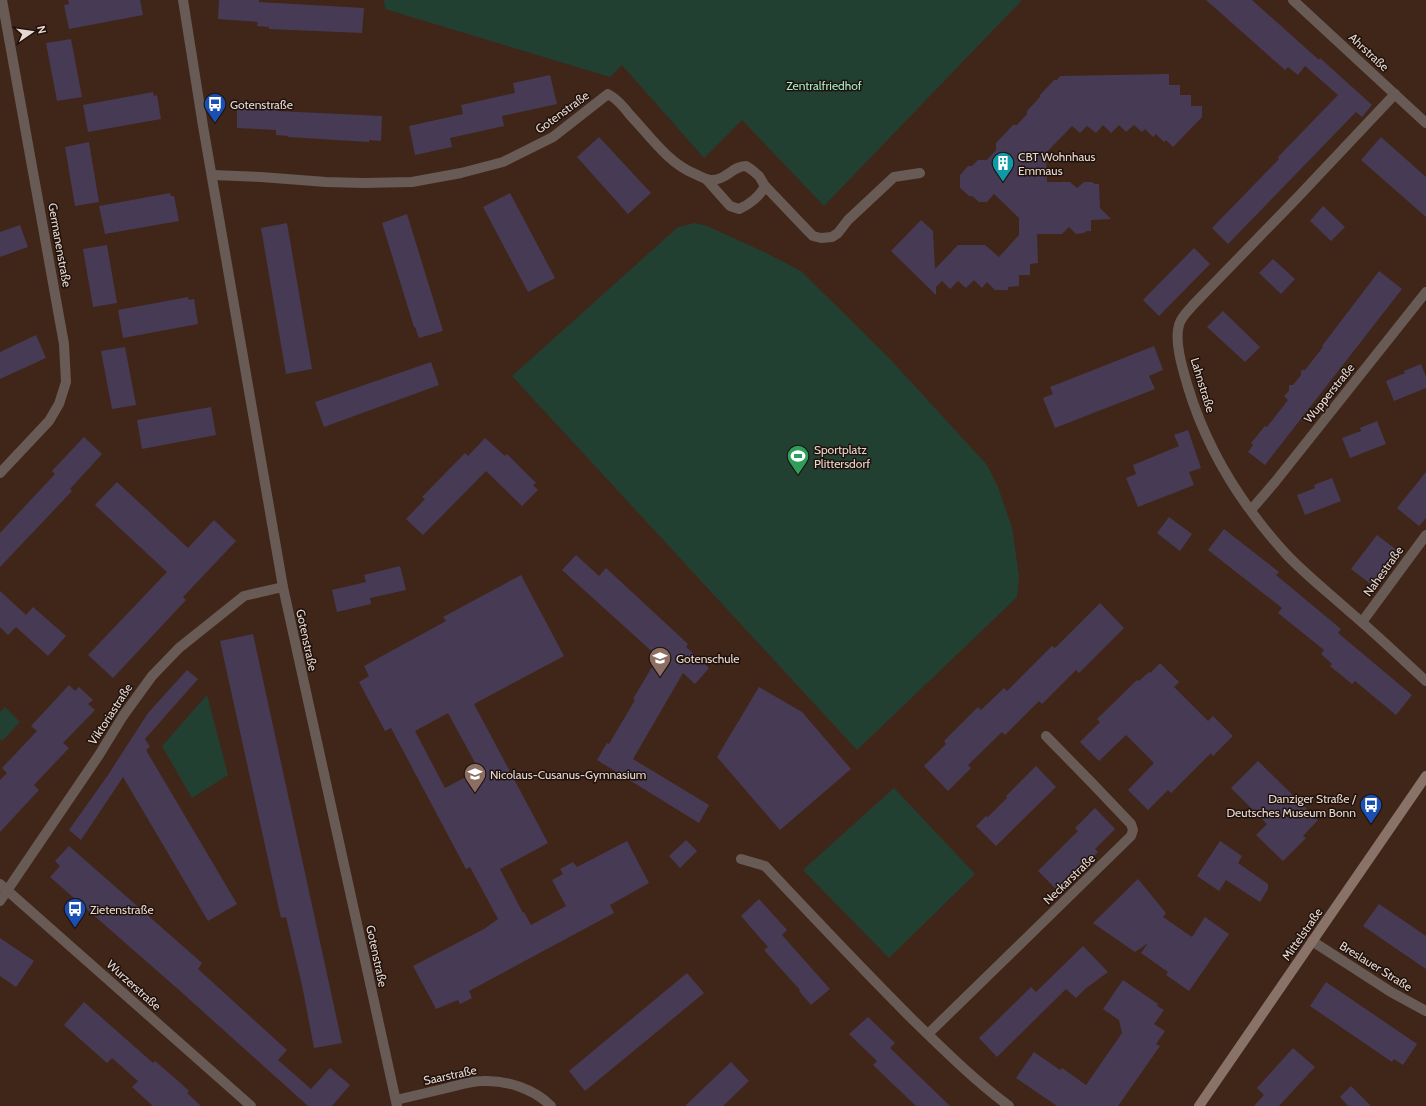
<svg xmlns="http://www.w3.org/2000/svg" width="1426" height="1106" viewBox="0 0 1426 1106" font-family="Cabin,sans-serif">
	<rect width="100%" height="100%" fill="#402519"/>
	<!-- green -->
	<g fill="#224032">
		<path d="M384 0H1022L824 206 742 120 704 158 622 65 610 77 385 9Z"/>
		<path d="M695 223 707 226 764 252 801 271 889 358 987 465 998 487 1012 528 1019 576 1017 597 857 750 512 376 678 227Z"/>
		<path d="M207 695 228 775 192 798 162 746Z"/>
		<path d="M5 707 20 722 2 741 0 739V712Z"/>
		<path d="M894 788 975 874 889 958 803 870Z"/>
	</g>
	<!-- building -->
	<g fill="#473a54" fill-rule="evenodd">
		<path d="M68 0H140L143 15 69 29 64 5 69 4Z"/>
		<path d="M219 0H259V2L364 8 362 33 269 29V27L257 26 258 22 218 19Z"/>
		<path d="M1206 0H1252L1319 60 1320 58 1372 105 1362 117 1356 112 1228 244 1212 228 1279 159 1278 157 1338 95 1305 66 1298 75 1288 67 1285 70Z"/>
		<path d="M71 39 82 97 57 101 46 43Z"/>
		<path d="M1169 74V85H1180V95H1191V106H1202V117L1173 147 1166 140 1164 142 1156 134 1153 137 1145 129 1142 132 1134 125 1126 132 1119 125 1111 133 1103 125 1096 133 1087 126 1080 133 1072 126 1046 153 1047 182H1070L1077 188 1084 182H1092L1095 184H1099L1100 208 1111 219 1091 220V231H1087L1084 233 1076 234 1069 227 1062 234H1037L1038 263 1030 264V275H1019V286L1008 287V290H995L987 282 982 288 974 280 966 288 958 281 950 289 942 281 936 287V295L891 251 921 220 933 231 935 269 958 245H985L999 257 1019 235V218L994 194 987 202H979L972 196H969L960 188V175L968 166H972L978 160H987L996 150V143L1013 125H1017L1027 114V111L1040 97V95L1054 80H1057L1060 76Z"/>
		<path d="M550 75 557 104 502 116 504 126 450 138 452 147 415 155 409 126 463 114 461 105 515 93 513 83Z"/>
		<path d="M153 92 154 96 157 95 161 119 88 132 83 105Z"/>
		<path d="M237 101 277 104V111L382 116 381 141 369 140V142L288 137V136L276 135V130L237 128Z"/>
		<path d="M599 137 651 193 628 214 577 157Z"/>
		<path d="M1381 137 1426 177V217L1361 160Z"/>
		<path d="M89 142 99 202 75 206 65 147Z"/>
		<path d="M170 193 171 196H174L179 221 105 234 99 206Z"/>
		<path d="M510 193 555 278 528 292 483 207Z"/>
		<path d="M1323 206 1345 227 1331 241 1310 221Z"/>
		<path d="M407 214 443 331 419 338 415 327H414L382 223Z"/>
		<path d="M287 223 312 369 286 374 261 228Z"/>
		<path d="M20 225 28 247 0 257V232Z"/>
		<path d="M107 245 117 303 93 307 83 249Z"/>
		<path d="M1194 248 1210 264 1159 316 1143 300Z"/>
		<path d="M1273 259 1295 279 1281 294 1259 273Z"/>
		<path d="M1379 271 1402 289 1265 465 1248 452 1253 445 1251 443 1265 426 1267 427 1288 400 1284 396 1289 391V385H1293L1301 375V370H1305L1323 347 1322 346Z"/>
		<path d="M188 297 189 300 194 299 198 324 123 338 118 310Z"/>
		<path d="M1223 311 1260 347 1245 362 1207 327Z"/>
		<path d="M36 335 46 358 0 379V352Z"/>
		<path d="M1154 346 1163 370 1149 376 1155 389 1055 428 1043 398 1053 394 1050 387Z"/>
		<path d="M125 347 136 405 112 409 101 351Z"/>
		<path d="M431 362 439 385 324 427 315 402Z"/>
		<path d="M1421 364 1426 377V388L1394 401 1386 381 1405 373 1404 371Z"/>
		<path d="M211 407 216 435 142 449 137 420Z"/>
		<path d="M1377 421 1386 444 1350 458 1342 438 1361 431 1360 428Z"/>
		<path d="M1188 430 1201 468 1189 472 1194 485 1138 507 1126 478 1136 474 1133 465 1179 446 1174 435Z"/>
		<path d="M84 437 102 454 70 489 72 491 0 567V533L55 474 52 471Z"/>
		<path d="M485 438 505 456 507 454 536 483 533 485 538 490 522 506 486 471 423 535 406 519 425 499 422 497 465 453 468 456Z"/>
		<path d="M1426 472V518L1419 526 1397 508Z"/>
		<path d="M1332 478 1341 501 1305 515 1297 495 1315 488 1314 485Z"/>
		<path d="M117 482 188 548 214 520 236 541 183 597 186 600 113 678 88 655 167 572 95 505Z"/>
		<path d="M1169 517 1192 534 1180 551 1157 533Z"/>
		<path d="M1224 529 1279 572 1276 575 1341 629 1338 633 1412 695 1396 715 1355 681 1352 684 1330 666 1332 664 1321 654 1324 650 1278 613 1282 608 1208 550Z"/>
		<path d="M1377 535 1398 551 1372 585 1351 569Z"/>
		<path d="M576 555 599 576 606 568 688 644 686 647 709 668 695 684 683 673 633 759 709 805 699 823 597 760 607 743 609 744 635 700 633 699 658 657 562 570Z"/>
		<path d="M400 566 406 590 370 598 371 604 337 612 332 590 366 582 364 575Z"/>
		<path d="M521 575 564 656 474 704 548 843 500 869 523 913 524 912 531 925 566 906 552 880 563 874 560 869 573 862 577 867 627 841 649 883 610 905 614 913 469 991 472 998 460 1004 458 1000 436 1009 413 966 484 929 498 919 470 867 466 869 391 728 385 731 359 682 369 676 364 666 446 621 443 617ZM448 713 479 770 445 788 415 731Z"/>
		<path d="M0 591 26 615 33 607 66 636 48 656 16 627 8 635 0 627Z"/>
		<path d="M1100 603 1124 628 1079 673 1076 670 1042 704 1039 701 1005 735 1002 732 968 765 971 768 948 791 924 766 946 744 944 741 978 707 981 710 1004 688 1007 691 1052 646 1055 648Z"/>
		<path d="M253 634 342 1043 314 1048 302 985 286 917 281 918 220 641Z"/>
		<path d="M1160 663 1179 682 1174 687 1208 721 1213 716 1233 736 1213 756 1211 753 1171 793 1168 790 1148 810 1128 790 1154 763 1126 735 1099 761 1080 742 1100 722 1097 719 1137 680 1139 681 1149 672 1150 673Z"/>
		<path d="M187 670 198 679 145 739 150 747 146 750 237 904 208 921 123 777 81 840 69 830 108 775 148 713Z"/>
		<path d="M69 685 75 691 79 687 93 700 88 704 95 710 63 743 69 748 34 785 39 790 0 832V780L7 773 2 768 37 731 31 726Z"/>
		<path d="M759 687 802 712 851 769 780 830 717 757Z"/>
		<path d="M1258 761 1318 820 1303 836 1306 838 1283 861 1256 835 1267 824 1231 788Z"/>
		<path d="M1036 766 1056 787 996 846 976 826 986 816 988 817 1007 798 1006 796Z"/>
		<path d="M1095 808 1115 829 1095 849 1098 852 1058 891 1038 871 1078 831 1075 828Z"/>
		<path d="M686 840 697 851 680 868 669 856Z"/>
		<path d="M1220 841 1242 856 1238 863 1268 884V889L1260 902 1226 880 1219 891 1197 876Z"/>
		<path d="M69 846 202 963 198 969 287 1050 278 1060 311 1089 320 1079 321 1080 320 1079 330 1068 350 1085 332 1106H308L179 990 50 877 60 866 55 861Z"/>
		<path d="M1138 879 1166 913 1163 917 1192 937 1205 917 1229 934 1189 991 1166 975 1168 972 1141 953 1148 943 1135 952 1093 923Z"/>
		<path d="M759 899 787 930 782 935 830 989 811 1005 799 991 800 990 764 950 768 947 741 916Z"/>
		<path d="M1379 904 1426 936V969L1363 926Z"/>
		<path d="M0 938 34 961 16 987 0 976Z"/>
		<path d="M1083 946 1108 972 1085 989 1076 998 1066 989 997 1057 979 1038 1031 987 1036 992Z"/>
		<path d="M687 973 704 993 585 1091 569 1071Z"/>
		<path d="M1123 980 1158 1004 1157 1006 1164 1010 1154 1024 1165 1031 1156 1044 1160 1046 1118 1106H1057L1016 1078 1034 1052 1060 1070 1062 1068 1086 1085 1122 1033 1119 1020 1103 1009Z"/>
		<path d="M1326 982 1417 1044 1403 1065 1394 1059 1392 1062 1310 1006Z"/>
		<path d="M84 1002 153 1063 155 1061 177 1080 189 1091 187 1093 201 1106H153L132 1087 138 1081 112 1058 107 1063 64 1025Z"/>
		<path d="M868 1017 895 1043 890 1048 950 1106H916L873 1065 877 1061 849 1034Z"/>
		<path d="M1293 1048 1315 1067 1279 1106H1254L1264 1095 1257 1088Z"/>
		<path d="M731 1062 749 1081 723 1106H685Z"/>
		<path d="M1351 1086 1371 1106H1348L1340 1097Z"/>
	</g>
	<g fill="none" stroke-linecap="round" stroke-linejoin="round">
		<!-- street -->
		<g stroke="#685a54" stroke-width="10">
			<path d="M183 0 203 126 283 587 397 1106"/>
			<path d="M1293 0 1426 123"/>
			<path d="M1395 94 1296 199 1193 305C1188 311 1181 317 1179 325 1174 342 1183 370 1188 387 1207 450 1243 507 1287 555 1306 575 1329 593 1350 612 1376 634 1401 658 1426 681"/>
			<path d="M212 175 261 177 326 182 364 183 412 182 461 173 503 162 553 137 608 94C617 99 624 107 630 115 650 136 668 163 695 174 700 176 704 179 710 180 726 181 732 166 746 166L752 170 759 176 765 186 808 231 813 236 821 238 832 237 838 233 848 220 894 177 920 173"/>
			<path d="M706 179 730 206 739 209C749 205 760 196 765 186"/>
			<path d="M0 473 49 421 59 404 66 382 64 344 2 0"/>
			<path d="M1251 510 1275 482 1426 292"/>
			<path d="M1362 622 1426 535"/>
			<path d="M741 859 765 866C813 917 862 969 912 1019 943 1049 974 1080 1009 1106"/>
			<path d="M0 884 251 1106"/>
			<path d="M0 901 99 755 123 716 152 676 179 648 244 596 283 587"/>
			<path d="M1312 941 1391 992 1426 1011"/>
			<path d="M928 1034 1131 836 1133 830 1131 824 1092 783 1046 736"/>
			<path d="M396 1100C413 1096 430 1092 447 1088 459 1085 471 1081 483 1081 507 1080 534 1089 551 1106"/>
		</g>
		<!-- secondary -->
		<path stroke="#897369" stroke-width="10" d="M1199 1106 1426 776"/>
	</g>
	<!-- icons -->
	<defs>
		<g id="bus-pin" transform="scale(1.15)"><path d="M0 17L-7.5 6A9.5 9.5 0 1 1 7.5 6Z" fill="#1a4fb4" stroke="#1e120d"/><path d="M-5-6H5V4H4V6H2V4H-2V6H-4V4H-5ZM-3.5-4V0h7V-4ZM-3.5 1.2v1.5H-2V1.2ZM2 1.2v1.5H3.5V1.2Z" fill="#fff"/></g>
		<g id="building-pin" transform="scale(1.15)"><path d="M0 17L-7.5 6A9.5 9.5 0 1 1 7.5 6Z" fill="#0f9aa8" stroke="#1e120d"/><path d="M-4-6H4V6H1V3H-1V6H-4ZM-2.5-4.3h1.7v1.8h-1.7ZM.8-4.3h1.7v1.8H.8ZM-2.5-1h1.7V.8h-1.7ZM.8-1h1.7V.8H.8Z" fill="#fff"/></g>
		<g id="stadium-pin" transform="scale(1.15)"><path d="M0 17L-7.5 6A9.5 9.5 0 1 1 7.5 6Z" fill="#2e9e5b" stroke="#1e120d"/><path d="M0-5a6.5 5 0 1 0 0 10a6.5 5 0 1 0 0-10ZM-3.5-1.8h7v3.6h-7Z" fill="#fff"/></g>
		<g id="school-pin" transform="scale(1.15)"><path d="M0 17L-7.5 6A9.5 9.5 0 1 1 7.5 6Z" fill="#8d6e63" stroke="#1e120d"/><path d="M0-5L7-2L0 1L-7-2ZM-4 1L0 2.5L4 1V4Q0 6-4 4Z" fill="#fff"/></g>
	</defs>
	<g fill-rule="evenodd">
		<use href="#bus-pin" x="215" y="104"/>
		<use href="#building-pin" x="1003" y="163"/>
		<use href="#stadium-pin" x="798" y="456"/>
		<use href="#school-pin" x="660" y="658"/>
		<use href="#school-pin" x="475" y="774"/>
		<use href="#bus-pin" x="1371" y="805"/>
		<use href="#bus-pin" x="75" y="909"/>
	</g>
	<g text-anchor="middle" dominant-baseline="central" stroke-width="3" stroke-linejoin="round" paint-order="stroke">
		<!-- street labels -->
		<g font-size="12" fill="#e9d7cf" stroke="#1e120d">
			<text transform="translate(1369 52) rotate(43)">Ahrstraße</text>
			<text transform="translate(562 112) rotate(-36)">Gotenstraße</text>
			<text transform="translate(60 245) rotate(80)">Germanenstraße</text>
			<text transform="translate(1203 385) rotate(73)">Lahnstraße</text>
			<text transform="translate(1329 393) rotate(-51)">Wupperstraße</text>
			<text transform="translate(1383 571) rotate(-54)">Nahestraße</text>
			<text transform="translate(307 640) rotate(78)">Gotenstraße</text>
			<text transform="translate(110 714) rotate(-57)">Viktoriastraße</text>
			<text transform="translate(1069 879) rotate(-44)">Neckarstraße</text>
			<text transform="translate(1302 934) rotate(-55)">Mittelstraße</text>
			<text transform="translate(377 956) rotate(78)">Gotenstraße</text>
			<text transform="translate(1376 966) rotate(32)">Breslauer Straße</text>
			<text transform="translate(134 985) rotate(42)">Wurzerstraße</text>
			<text transform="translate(450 1075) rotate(-12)">Saarstraße</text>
		</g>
		<!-- park labels -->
		<g font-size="12" fill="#a6ecc9" stroke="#1e120d">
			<text x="824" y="85">Zentralfriedhof</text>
		</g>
		<!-- poi labels -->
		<g font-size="12" fill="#e9d7cf" stroke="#1e120d" text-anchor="start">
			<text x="230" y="104">Gotenstraße</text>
			<text x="1018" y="156">CBT Wohnhaus<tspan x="1018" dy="14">Emmaus</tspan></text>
			<text x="814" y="449">Sportplatz<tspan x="814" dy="14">Plittersdorf</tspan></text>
			<text x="676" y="658">Gotenschule</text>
			<text x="490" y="774">Nicolaus-Cusanus-Gymnasium</text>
			<text x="1356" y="798" text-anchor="end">Danziger Straße /<tspan x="1356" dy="14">Deutsches Museum Bonn</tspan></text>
			<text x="90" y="909">Zietenstraße</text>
		</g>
	</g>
	<!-- north arrow -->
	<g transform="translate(32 32) rotate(77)" stroke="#1e120d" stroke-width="3" paint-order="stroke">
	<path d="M0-3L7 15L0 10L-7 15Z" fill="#e9d7cf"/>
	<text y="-6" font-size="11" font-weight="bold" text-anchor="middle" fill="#e9d7cf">N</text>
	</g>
</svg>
